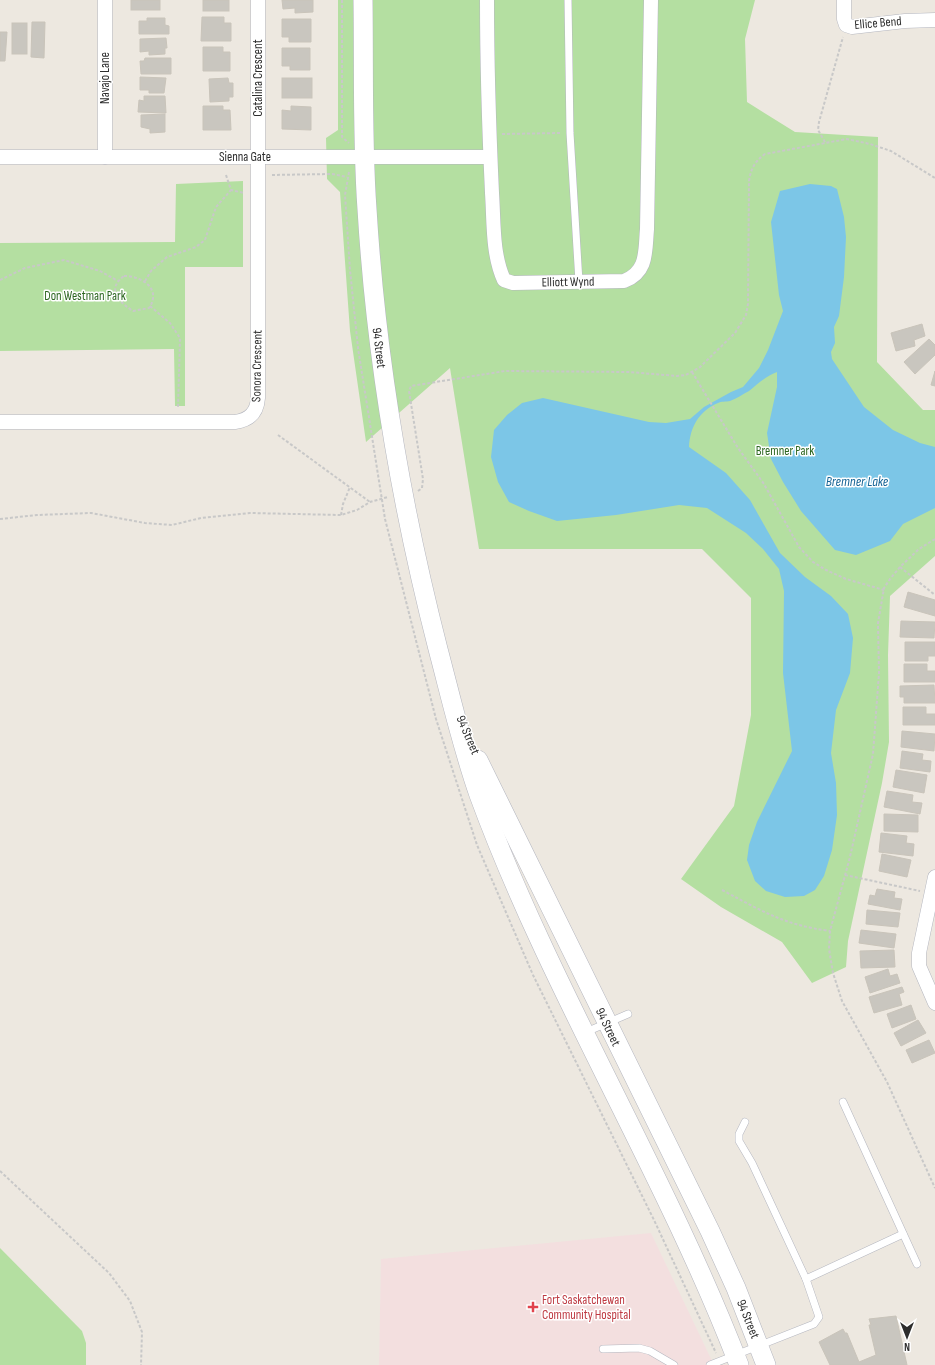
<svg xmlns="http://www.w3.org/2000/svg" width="935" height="1365" viewBox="0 0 935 1365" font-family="'Sofia Sans Condensed',sans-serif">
	<rect width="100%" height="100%" fill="#ede8e0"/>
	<!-- medical -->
	<path fill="#f3dfdf" d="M651 1233 714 1365H379L381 1259Z"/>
	<!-- green -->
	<g fill="#b4dfa1">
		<path d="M338 0H755L745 39 747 102 795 132 878 137 877 362 923 410H935V556L890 596 888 655 889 742 882 783 848 941 846 967 812 983 782 942 721 907 681 879 734 806 751 715V598L702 549H479L450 368 366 442 350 331 340 192 327 179 326 138 338 130Z"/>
		<path d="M243 181V267H185V406H175L174 349 0 351V243L175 242 176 184Z"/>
		<path d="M0 1248 82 1331 86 1343V1365H0Z"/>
	</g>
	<!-- water -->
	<path fill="#7cc6e7" d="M810 184 831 186 837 189 844 217 846 237 844 277 839 316 834 327 835 343 831 352 832 359 864 407 893 430 920 443 935 447V508L903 524 890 541 856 555 835 550 801 511 783 482 771 459 767 433 777 387V372C766 376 758 384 749 391 743 394 736 399 730 401 726 402 721 401 718 403 699 411 690 427 689 447L726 473 750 500 780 553 805 577 831 596 848 614 853 638 850 673 836 710 831 753 836 783 837 815 832 850 824 876 815 890 804 896 785 897 766 891 755 881 747 860 749 845 757 822 792 751 783 673 784 591 779 569 763 549 746 533 707 508 679 505 616 515 557 521 529 511 509 502 498 482 491 457 494 430 507 415 522 403 543 398 649 422 666 423 690 419 704 407 731 392 743 387 759 368 768 350 783 311 779 295 771 222 780 191Z"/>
	<!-- building -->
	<g fill="#c9c6bf" stroke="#c9c4ba">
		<rect x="131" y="0" width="29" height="10"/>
		<rect x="203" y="0" width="26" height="11"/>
		<path d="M282 0H313V12L295 13V8L283 9Z"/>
		<path d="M202 17H224V23H231V41H201Z"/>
		<path d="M147 18H165V25L169 26V34H139V21H147Z"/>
		<path d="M282 19H311V42H289V37H282Z"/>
		<path d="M32 22H45L44 58 31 57Z"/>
		<rect x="12" y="23" width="15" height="31"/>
		<path d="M0 32H7L5 61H0Z"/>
		<path d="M166 38 167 48H165V54L149 55V51L140 52V39Z"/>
		<path d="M203 47H223V52H230V71H203Z"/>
		<path d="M282 48H310V70H290V66H282Z"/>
		<path d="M145 58H171V74H141L140 61H144Z"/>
		<path d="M140 77 166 78 164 93H149V90H140Z"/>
		<path d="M228 78 229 83H233V97H229V101L210 102 209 79Z"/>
		<rect x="282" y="78" width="30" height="20"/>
		<path d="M144 96H165L166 113 138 112 139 100 144 101Z"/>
		<path d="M203 106H223V110H230L231 130H203Z"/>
		<path d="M291 106 311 107V130L282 129V110L291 111Z"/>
		<path d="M165 114V132L150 133V129L141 127V115Z"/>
		<path d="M922 324 925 336 914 340 915 346 896 351 891 333Z"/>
		<path d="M929 339 935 345V355L915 374 904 362Z"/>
		<path d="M935 371V386L931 385Z"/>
		<path d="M908 592 935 600V616L904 607Z"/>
		<path d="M901 621 935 622 934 638 900 637Z"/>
		<path d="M905 642H935V656H928V661H905Z"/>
		<path d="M904 664H927V671H935V682H904Z"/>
		<path d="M934 685 935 703H904V697H900V686Z"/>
		<path d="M903 707H926V714H935V725H903Z"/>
		<path d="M902 731 935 734 934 751 901 747Z"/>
		<path d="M902 751 923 754 922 760 931 761 930 772 900 768Z"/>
		<path d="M896 770 927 775 924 793 893 787Z"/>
		<path d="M887 791 913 795 912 802 922 803 920 814 884 807Z"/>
		<path d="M884 814 918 815V832L884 831Z"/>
		<path d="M881 833 907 836 906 843 914 844 913 856 879 852Z"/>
		<path d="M882 854 911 860 907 877 879 871Z"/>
		<path d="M877 889 895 892 894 898 902 899 900 910 868 904 870 895 875 896Z"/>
		<path d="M867 910 900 913 898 927 866 924Z"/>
		<path d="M861 930 896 934 894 948 859 943Z"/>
		<path d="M894 950 895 967 861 968 860 951Z"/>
		<path d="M888 969 890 976 897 974 900 983 870 993 865 977Z"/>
		<path d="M902 987 904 992 899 994 902 1005 874 1013 869 997Z"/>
		<path d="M911 1005 916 1019 892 1028 887 1014Z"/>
		<path d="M918 1020 926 1033 901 1046 894 1033Z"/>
		<path d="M929 1040 935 1053 912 1063 906 1050Z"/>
		<path d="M896 1316 907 1365H830L819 1342 843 1329 845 1333H847L859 1362 876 1355 869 1325H871L869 1319Z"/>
	</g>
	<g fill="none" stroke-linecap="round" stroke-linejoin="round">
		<!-- service casing -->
		<g stroke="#b4b6bf" stroke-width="8">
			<g id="service">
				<path d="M568 0 570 133 579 282"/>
				<path d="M586 1032 628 1014"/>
				<path d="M843 1102 917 1264"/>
				<path d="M806 1279 903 1234"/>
				<path d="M603 1349 639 1348 650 1351 674 1365"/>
				<path d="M710 1365 814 1324 819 1317 806 1279 752 1163 739 1141V1134L745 1122"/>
			</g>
		</g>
		<!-- minor casing -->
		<g stroke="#b4b6bf" stroke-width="15">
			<g id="minor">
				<path d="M105 0V157"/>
				<path d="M487 0C487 64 489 128 492 193 494 221 492 254 504 280L513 283 624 281C648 272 645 251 647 229L651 0"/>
				<path d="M844 0V19L846 25 852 27 905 21 935 20"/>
				<path d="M0 157H490"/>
				<path d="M0 422H235C250 420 257 412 258 398V0"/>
				<path d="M935 877 919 953V966L935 1003"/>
			</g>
		</g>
		<!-- secondary casing -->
		<g stroke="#b4b6bf" stroke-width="20">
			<g id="secondary">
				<path d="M363 0C364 70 362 140 367 209 376 358 401 505 438 649 451 698 462 747 479 795 551 991 664 1170 739 1365"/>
				<path d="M478 760 710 1231 736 1288 766 1365"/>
			</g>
		</g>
		<!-- path -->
		<g stroke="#c8c8c8" stroke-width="2" stroke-dasharray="3 2" stroke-linecap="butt">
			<path d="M342 0V137L349 143"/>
			<path d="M502 134 562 133"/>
			<path d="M825 142 818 130 819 122 843 37"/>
			<path d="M349 172 345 195 350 270 358 348 385 519 436 719 477 845 533 975 654 1220 716 1353"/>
			<path d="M226 175 231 190 244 193"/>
			<path d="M272 175 332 174 347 177"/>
			<path d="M124 276C142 276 162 289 149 308L133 311C119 302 106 289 124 276Z"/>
			<path d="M0 280 25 268 64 260 100 271 118 281"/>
			<path d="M145 281 151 271 167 257 196 247 205 240 216 207 231 190"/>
			<path d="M150 306 170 323 180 338 178 408"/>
			<path d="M692 372 738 448 764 484 799 547 813 562 826 570 846 579 884 590"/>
			<path d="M278 435 370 502"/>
			<path d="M418 491 422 488 423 479 409 391 411 386 505 371 629 372 677 376 686 375 700 367 735 333 746 315 748 304 749 181C751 169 754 162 765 154L847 139 870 144 891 151 935 178"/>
			<path d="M341 515 343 504 350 487"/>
			<path d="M0 519 37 515 91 513 145 523 172 525 201 518 250 513 341 515 357 510 370 502 388 497"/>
			<path d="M935 539 919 549 900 567 890 579 884 588 878 623 879 673 873 754 850 857 830 931 829 949 833 973 842 1001 887 1082 935 1188"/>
			<path d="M900 567 935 595"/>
			<path d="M845 875 920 891"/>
			<path d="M722 890C762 911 784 925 830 931"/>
			<path d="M0 1171 109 1273 130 1301 142 1332 141 1365"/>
		</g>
		<!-- service -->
		<use href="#service" stroke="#fff" stroke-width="7"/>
		<!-- minor -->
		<use href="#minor" stroke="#fff" stroke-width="14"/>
		<!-- secondary -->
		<use href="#secondary" stroke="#fff" stroke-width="19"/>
	</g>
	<!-- markers -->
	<path fill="#e0444e" stroke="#fff" stroke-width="1.5" d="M531 1301h4v4h4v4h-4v4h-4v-4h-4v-4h4z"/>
	<g text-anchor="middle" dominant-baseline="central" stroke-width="3" stroke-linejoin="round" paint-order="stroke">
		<!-- street labels -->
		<g font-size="13" fill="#2d2d2d" stroke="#fff">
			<text transform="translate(878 23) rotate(-5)">Ellice Bend</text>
			<text transform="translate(105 78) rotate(-90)">Navajo Lane</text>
			<text transform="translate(258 78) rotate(-90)">Catalina Crescent</text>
			<text x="245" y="157">Sienna Gate</text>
			<text transform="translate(568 282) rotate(-1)">Elliott Wynd</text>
			<text transform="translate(379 348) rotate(83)">94 Street</text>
			<text transform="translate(257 366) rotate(-89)">Sonora Crescent</text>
			<text transform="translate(468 735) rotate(67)">94 Street</text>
			<text transform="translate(608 1027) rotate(64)">94 Street</text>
			<text transform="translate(748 1319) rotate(68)">94 Street</text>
		</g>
		<!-- park labels -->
		<g font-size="13" fill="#2c6620" stroke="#fff">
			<text x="85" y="296">Don Westman Park</text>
			<text x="785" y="451">Bremner Park</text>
		</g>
		<!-- health labels -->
		<g font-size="13" fill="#be3a42" stroke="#fff" text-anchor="start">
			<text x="542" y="1300">Fort Saskatchewan<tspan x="542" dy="15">Community Hospital</tspan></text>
		</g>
		<!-- water labels -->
		<g font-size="14" font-style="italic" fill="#176596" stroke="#fff">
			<text x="857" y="481">Bremner Lake</text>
		</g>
	</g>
	<!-- north arrow -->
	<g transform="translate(907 1337) rotate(180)" stroke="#ffffff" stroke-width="3" paint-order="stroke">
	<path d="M0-3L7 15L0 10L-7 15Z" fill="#2d2d2d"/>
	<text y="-6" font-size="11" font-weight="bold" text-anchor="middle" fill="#2d2d2d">N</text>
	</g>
</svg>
